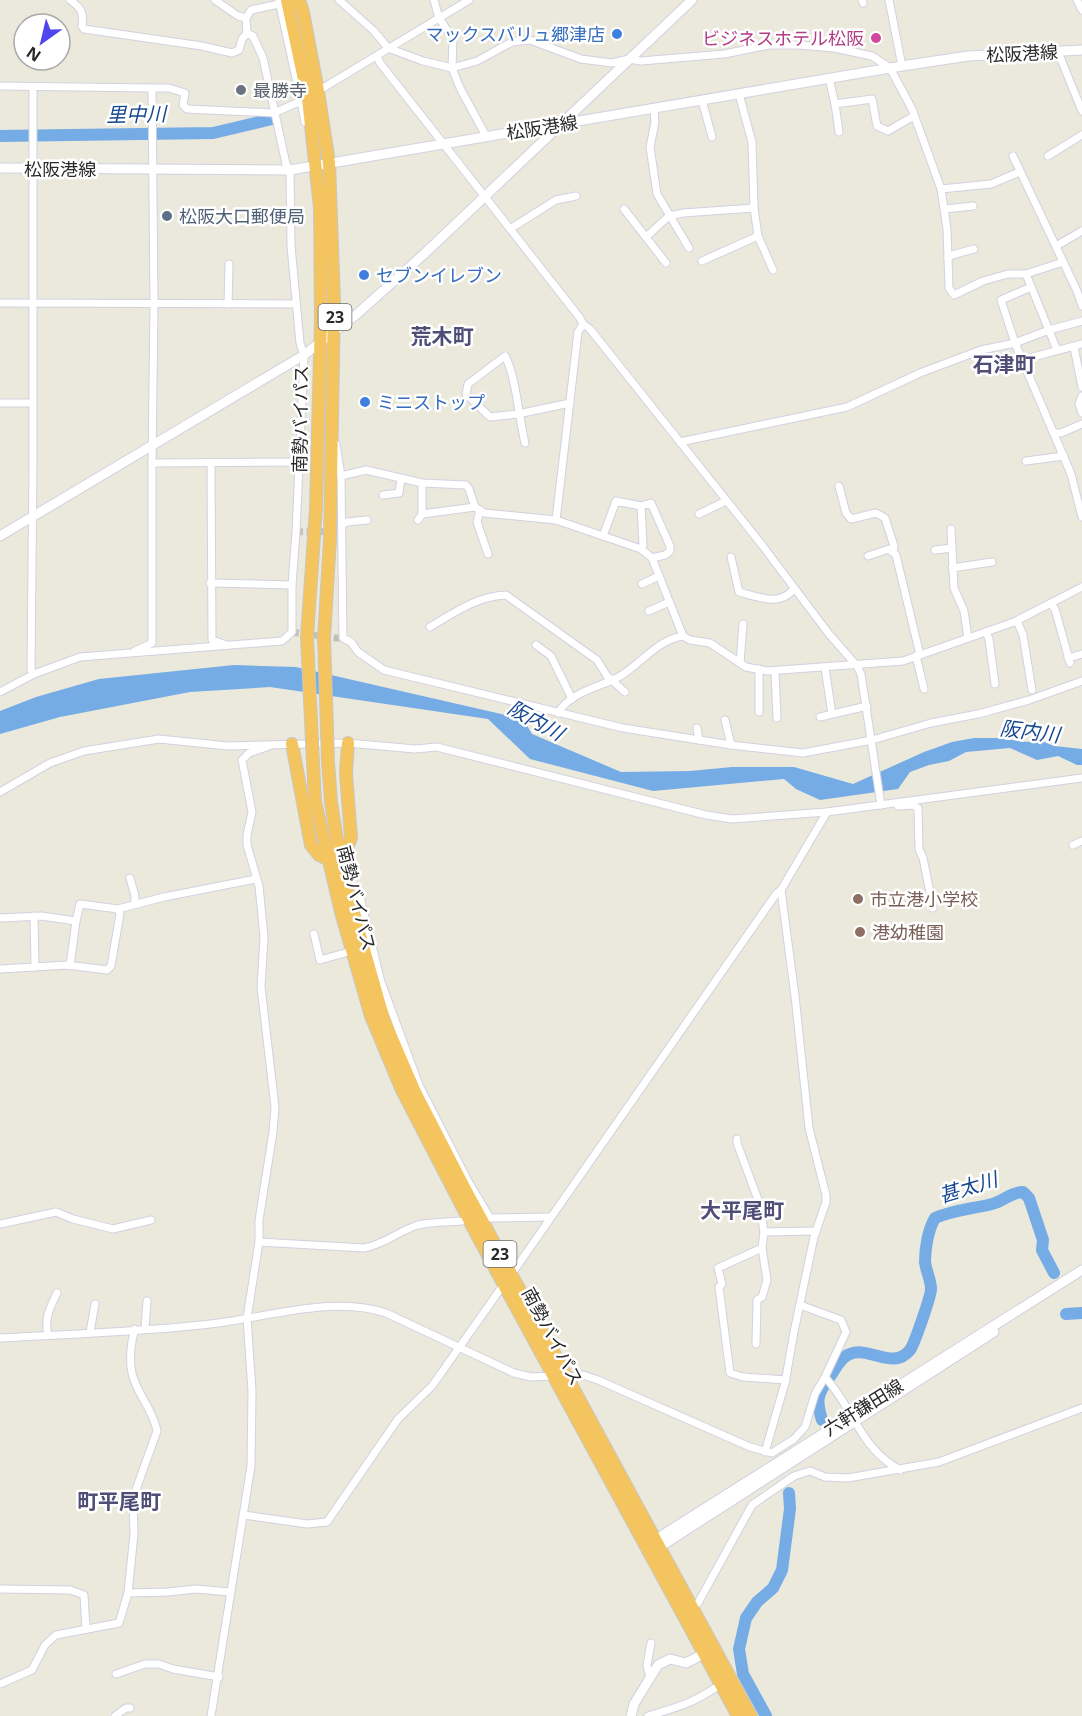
<svg xmlns="http://www.w3.org/2000/svg" width="1082" height="1716" viewBox="0 0 1082 1716" font-family="'Noto Sans','Noto Sans JP',sans-serif">
	<rect width="100%" height="100%" fill="#ebe8dc"/>
	<!-- water -->
	<path fill="#75ace6" d="M234 665 296 667 523 719 532 734 621 772 690 771 732 767H794L853 784 924 752 952 742 974 738H997L1028 742 1037 739 1054 746 1082 749V765H1077L1058 756 1037 760 1010 748 966 752 949 761 929 765 910 772 898 789 820 800 796 789 784 779 653 791 530 759 488 719 270 687 190 692 60 717 0 734V711L36 697 99 679Z"/>
	<g fill="none" stroke-linecap="round" stroke-linejoin="round">
		<!-- river -->
		<g stroke="#75ace6" stroke-width="12">
			<path d="M0 136 213 133 272 119"/>
			<path d="M1066 1314 1082 1313"/>
			<path d="M822 1420C816 1400 817 1395 829 1378 835 1370 840 1357 850 1354 870 1346 893 1371 910 1350 914 1345 931 1296 931 1289 931 1280 926 1271 925 1262 925 1248 928 1230 935 1218 954 1210 972 1209 992 1204 1004 1201 1011 1192 1023 1192L1029 1198 1043 1240 1042 1250 1054 1273"/>
			<path d="M766 1716 743 1674 739 1649 746 1618 757 1602 773 1588 782 1570 790 1509 789 1493"/>
		</g>
		<!-- street-tunnel -->
		<g stroke="#c4c2b8" stroke-width="7" stroke-dasharray="7 3.5" stroke-linecap="butt">
			<path d="M296 532 342 531"/>
			<path d="M292 632 335 638H343"/>
		</g>
		<!-- street casing -->
		<g stroke="#d2d1e1" stroke-width="9">
			<g id="street">
				<path d="M70 0C81 8 84 12 82 26L84 29 202 46 232 53 239 50 242 39 247 33 246 18 251 10 288 2"/>
				<path d="M215 0 238 16 246 18"/>
				<path d="M339 0 374 31 388 48 423 61 452 68 477 61 512 42 530 40 581 59 612 63 629 59 641 61 724 54 769 45H799L834 48 872 56 890 68 912 109 941 189 947 229 949 288 954 295 983 281 1008 274H1026L1063 262"/>
				<path d="M434 0 439 18 453 39 452 68 460 88 486 136"/>
				<path d="M862 0 863 3"/>
				<path d="M889 0 902 66"/>
				<path d="M1077 0 1082 10"/>
				<path d="M279 1 301 101"/>
				<path d="M1058 52 1082 111"/>
				<path d="M377 56 380 63 580 318 583 324 590 329 762 545 829 634 857 666 861 674 881 805"/>
				<path d="M829 78 835 104 872 99 877 126 888 131 914 116"/>
				<path d="M0 86 152 88 154 304 152 463 299 462"/>
				<path d="M33 87V462L31 670 34 674"/>
				<path d="M152 88H169L185 93 183 105 187 109 274 113 301 101 305 122"/>
				<path d="M318 91 469 0"/>
				<path d="M739 94 752 142 754 208 758 236 773 270"/>
				<path d="M702 100 712 137"/>
				<path d="M835 104 839 132"/>
				<path d="M654 108 655 122 650 147 657 194 689 248"/>
				<path d="M1013 156 1077 291 1082 306"/>
				<path d="M1048 156 1082 135"/>
				<path d="M941 189 991 184 1017 173"/>
				<path d="M624 209 666 263"/>
				<path d="M945 209 973 206"/>
				<path d="M510 229 556 200 576 196"/>
				<path d="M646 237 669 216 683 213 754 208"/>
				<path d="M1056 246 1082 231"/>
				<path d="M948 259 952 255 974 249"/>
				<path d="M702 261 758 236"/>
				<path d="M1026 274 1057 350"/>
				<path d="M1031 287 1001 300 1015 343 1071 474 1082 517"/>
				<path d="M0 303 296 304"/>
				<path d="M228 304 229 264"/>
				<path d="M1074 347 1082 387"/>
				<path d="M1022 360 1082 344"/>
				<path d="M1082 396 1079 404 1082 413"/>
				<path d="M0 403H32"/>
				<path d="M1054 433H1061L1082 424"/>
				<path d="M680 442 847 407 920 373 981 350 1015 343 1049 330 1082 321"/>
				<path d="M525 443C519 419 516 376 505 356L468 384 466 394 490 417 518 414 570 403"/>
				<path d="M336 444 341 476 366 470 422 483 466 485 469 489 475 507 484 513 556 520 641 549 652 558 683 636 690 640 710 643 746 667 767 671 903 661 1014 622 1082 587"/>
				<path d="M1026 461 1064 456"/>
				<path d="M211 463 212 640 227 645"/>
				<path d="M341 476 343 638 351 642 358 652 384 670 623 728 731 745 803 753 872 740 931 723 978 714 1029 700 1082 681"/>
				<path d="M839 486 846 513 851 519 876 513 885 518 894 546 893 552"/>
				<path d="M383 495 399 493 401 479"/>
				<path d="M641 506 643 545 641 549"/>
				<path d="M480 510 477 522 488 554"/>
				<path d="M422 514 475 507"/>
				<path d="M699 514 726 501"/>
				<path d="M418 520 422 514V483"/>
				<path d="M556 520 578 332 583 324"/>
				<path d="M343 524 347 522 367 520"/>
				<path d="M951 529 954 588 964 611 968 638"/>
				<path d="M603 536 616 501 641 506 651 503 670 546V551L665 555 652 558"/>
				<path d="M935 550 952 548"/>
				<path d="M868 556 889 549 896 555 920 655"/>
				<path d="M731 557 739 592C759 597 779 607 794 589"/>
				<path d="M952 568 992 562"/>
				<path d="M210 583 292 585"/>
				<path d="M642 584 659 576"/>
				<path d="M1051 604 1055 609 1070 663"/>
				<path d="M649 611 669 602"/>
				<path d="M1017 621 1023 635 1032 690"/>
				<path d="M430 627C454 613 477 596 506 595L597 660 607 676 625 692"/>
				<path d="M986 632 989 639 995 684"/>
				<path d="M536 645 551 656 572 699"/>
				<path d="M135 651 152 643V463"/>
				<path d="M916 656 924 689"/>
				<path d="M1068 658 1082 654"/>
				<path d="M740 663 743 624"/>
				<path d="M825 668 832 714"/>
				<path d="M759 669V712"/>
				<path d="M775 672 777 718"/>
				<path d="M0 692 34 674 80 657 282 641 292 632V585L296 532 304 355 300 343 291 246 290 170 286 164 263 58 253 36 247 33"/>
				<path d="M558 713C569 693 599 687 617 678 641 665 656 640 683 636"/>
				<path d="M820 717 867 706"/>
				<path d="M725 720 731 745"/>
				<path d="M697 728 699 740"/>
				<path d="M0 792 50 763 84 751 159 739 228 746 348 743 415 749 437 747 706 815 732 819 827 812 1082 778"/>
				<path d="M898 806 913 805 918 808 919 849 923 858 933 908"/>
				<path d="M1073 845 1082 841"/>
				<path d="M130 878 135 896V904"/>
				<path d="M359 893 381 982 419 1085 468 1181 490 1218 550 1217"/>
				<path d="M34 916 35 967"/>
				<path d="M0 918 41 916 76 921 80 904 118 909 164 897 256 879"/>
				<path d="M314 934 320 960 352 951"/>
				<path d="M70 966 76 921"/>
				<path d="M0 969 67 965 107 970 111 966 120 914 118 909"/>
				<path d="M737 1139V1143L760 1205 764 1232"/>
				<path d="M739 1212 760 1205"/>
				<path d="M0 1224 56 1212 73 1219 113 1229 151 1220"/>
				<path d="M259 1242 364 1248C383 1245 399 1231 418 1225 430 1222 449 1222 462 1221"/>
				<path d="M762 1248 718 1268 722 1284 719 1287 730 1373 743 1377 786 1380"/>
				<path d="M511 1275 776 894 781 890"/>
				<path d="M800 1305 841 1320 846 1332 825 1377C854 1409 859 1447 900 1470"/>
				<path d="M145 1328 147 1301"/>
				<path d="M90 1332 95 1304"/>
				<path d="M48 1335C44 1318 50 1308 57 1293"/>
				<path d="M0 1338C70 1334 141 1332 210 1324 265 1318 333 1295 386 1313L514 1373 531 1377 554 1376"/>
				<path d="M756 1344 757 1300 762 1297 767 1280 762 1248 764 1232 816 1231"/>
				<path d="M565 1378 583 1375 598 1380 750 1447 772 1453 794 1439 805 1427 815 1394 825 1377"/>
				<path d="M765 1452 785 1383 794 1332 814 1237 826 1202V1195L809 1128 795 996 781 890 827 812"/>
				<path d="M244 1515 307 1524 327 1522 398 1419 432 1386 504 1284"/>
				<path d="M0 1589 70 1590 84 1595 86 1629"/>
				<path d="M128 1593 134 1534 133 1498 157 1431C153 1409 136 1393 132 1373 129 1360 131 1341 135 1329"/>
				<path d="M698 1603 752 1505 794 1476 810 1471 825 1477 848 1478 939 1462 1082 1408"/>
				<path d="M116 1674 145 1664H159L173 1669 219 1677"/>
				<path d="M650 1678 647 1665 651 1643"/>
				<path d="M0 1684 32 1670 45 1645 56 1635 119 1623 128 1593 168 1592 196 1589 230 1592"/>
				<path d="M115 1716 126 1708H130"/>
				<path d="M211 1716 251 1466 252 1391 247 1318 259 1242V1220L273 1132 275 1107 261 987 264 937 259 886 247 845V835L252 812 242 760 249 753 269 746"/>
				<path d="M648 1716C675 1708 691 1704 715 1688"/>
			</g>
		</g>
		<!-- secondary casing -->
		<g stroke="#d2d1e1" stroke-width="11">
			<g id="secondary">
				<path d="M0 168 290 170 902 66 968 56 1082 50"/>
				<path d="M0 536 304 355 357 314 423 255 692 0"/>
				<path d="M650 1543 1082 1270"/>
				<path d="M655 1550 994 1332"/>
				<path d="M631 1716 634 1704 658 1665 670 1659 686 1663 709 1651"/>
			</g>
		</g>
		<!-- highway casing -->
		<g stroke="#c7c7c7" stroke-width="14">
			<g id="highway">
				<path d="M287 0 308 98 320 208 321 319 316 508 307 637"/>
				<path d="M299 0 303 12 318 91 329 163 334 301 330 539 324 638"/>
				<path d="M292 744 311 845 319 855 328 859"/>
				<path d="M313 762 315 801 341 912 371 1016 402 1090 477 1235 738 1716"/>
				<path d="M328 762 331 802 339 853 350 900 384 1020 415 1092 466 1191 751 1716"/>
				<path d="M339 853 346 849 351 838 346 773 348 743"/>
			</g>
		</g>
		<!-- street -->
		<use href="#street" stroke="#fff" stroke-width="7"/>
		<!-- secondary -->
		<use href="#secondary" stroke="#fff" stroke-width="9"/>
		<!-- highway -->
		<use href="#highway" stroke="#f4c55e" stroke-width="12"/>
		<!-- highway-bridge casing -->
		<g stroke="#c7c7c7" stroke-width="14" stroke-linecap="butt">
			<g id="highway-bridge">
				<path d="M307 637 313 762"/>
				<path d="M324 638 328 762"/>
			</g>
		</g>
		<!-- highway-bridge -->
		<use href="#highway-bridge" stroke="#f4c55e" stroke-width="12"/>
	</g>
	<!-- markers -->
	<g fill="#3f7fe0" stroke="#fff" stroke-width="2">
		<circle cx="617" cy="34" r="6"/>
		<circle cx="364" cy="275" r="6"/>
		<circle cx="365" cy="402" r="6"/>
	</g>
	<circle fill="#d1479c" stroke="#fff" stroke-width="2" cx="876" cy="38" r="6"/>
	<circle fill="#6b7280" stroke="#fff" stroke-width="2" cx="241" cy="90" r="6"/>
	<circle fill="#5c6f8a" stroke="#fff" stroke-width="2" cx="167" cy="216" r="6"/>
	<g fill="#8d6e63" stroke="#fff" stroke-width="2">
		<circle cx="858" cy="899" r="6"/>
		<circle cx="860" cy="932" r="6"/>
	</g>
	<g text-anchor="middle" dominant-baseline="central" stroke-width="5" stroke-linejoin="round" paint-order="stroke">
		<!-- shield labels -->
		<g fill="#fff" stroke="#696969" stroke-width="1.5">
			<rect x="318.5" y="304" width="33" height="26" rx="4.5"/>
			<rect x="483.5" y="1241" width="33" height="26" rx="4.5"/>
		</g>
		<g font-size="16" font-weight="bold" fill="#292929">
			<text x="335" y="317">23</text>
			<text x="500" y="1254">23</text>
		</g>
		<!-- shop labels -->
		<g font-size="18" fill="#366cbe" stroke="#fff" text-anchor="start">
			<text x="605" y="34" text-anchor="end">マックスバリュ郷津店</text>
			<text x="376" y="275">セブンイレブン</text>
			<text x="377" y="402">ミニストップ</text>
		</g>
		<!-- hotel labels -->
		<g font-size="18" fill="#b23c85" stroke="#fff" text-anchor="end">
			<text x="864" y="38">ビジネスホテル松阪</text>
		</g>
		<!-- street labels -->
		<g font-size="18" fill="#292929" stroke="#fff">
			<text transform="translate(1022 53) rotate(-3)">松阪港線</text>
			<text transform="translate(542 127) rotate(-9)">松阪港線</text>
			<text x="60" y="169">松阪港線</text>
			<text transform="translate(300 419) rotate(-89)">南勢バイパス</text>
			<text transform="translate(357 898) rotate(76)">南勢バイパス</text>
			<text transform="translate(553 1336) rotate(62)">南勢バイパス</text>
			<text transform="translate(863 1407) rotate(-32)">六軒鎌田線</text>
		</g>
		<!-- worship labels -->
		<g font-size="18" fill="#5b616d" stroke="#fff" text-anchor="start">
			<text x="253" y="90">最勝寺</text>
		</g>
		<!-- service labels -->
		<g font-size="18" fill="#4e5e75" stroke="#fff" text-anchor="start">
			<text x="179" y="216">松阪大口郵便局</text>
		</g>
		<!-- education labels -->
		<g font-size="18" fill="#785e54" stroke="#fff" text-anchor="start">
			<text x="870" y="899">市立港小学校</text>
			<text x="872" y="932">港幼稚園</text>
		</g>
		<!-- water labels -->
		<g font-size="20" font-style="italic" fill="#164791" stroke="#fff">
			<text transform="translate(136 114) rotate(-1)">里中川</text>
			<text transform="translate(536 720) rotate(29)">阪内川</text>
			<text transform="translate(1030 731) rotate(7)">阪内川</text>
			<text transform="translate(968 1187) rotate(-17)">甚太川</text>
		</g>
		<!-- quarter labels -->
		<g font-size="21" font-weight="bold" fill="#504d77" stroke="#fff">
			<text x="442" y="336">荒木町</text>
			<text x="1004" y="364">石津町</text>
			<text x="742" y="1210">大平尾町</text>
			<text x="119" y="1501">町平尾町</text>
		</g>
	</g>
	<!-- north arrow -->
	<g transform="translate(42 42) rotate(214)"><circle r="28" fill="#ffffff" stroke="#a9a9a9" stroke-width="1.5"/>
	<path d="M0-4.5L10 22L0 15L-10 22Z" fill="#5146ee"/>
	<text y="-9" font-size="16" font-weight="bold" text-anchor="middle" fill="#292929">N</text>
	</g>
</svg>
